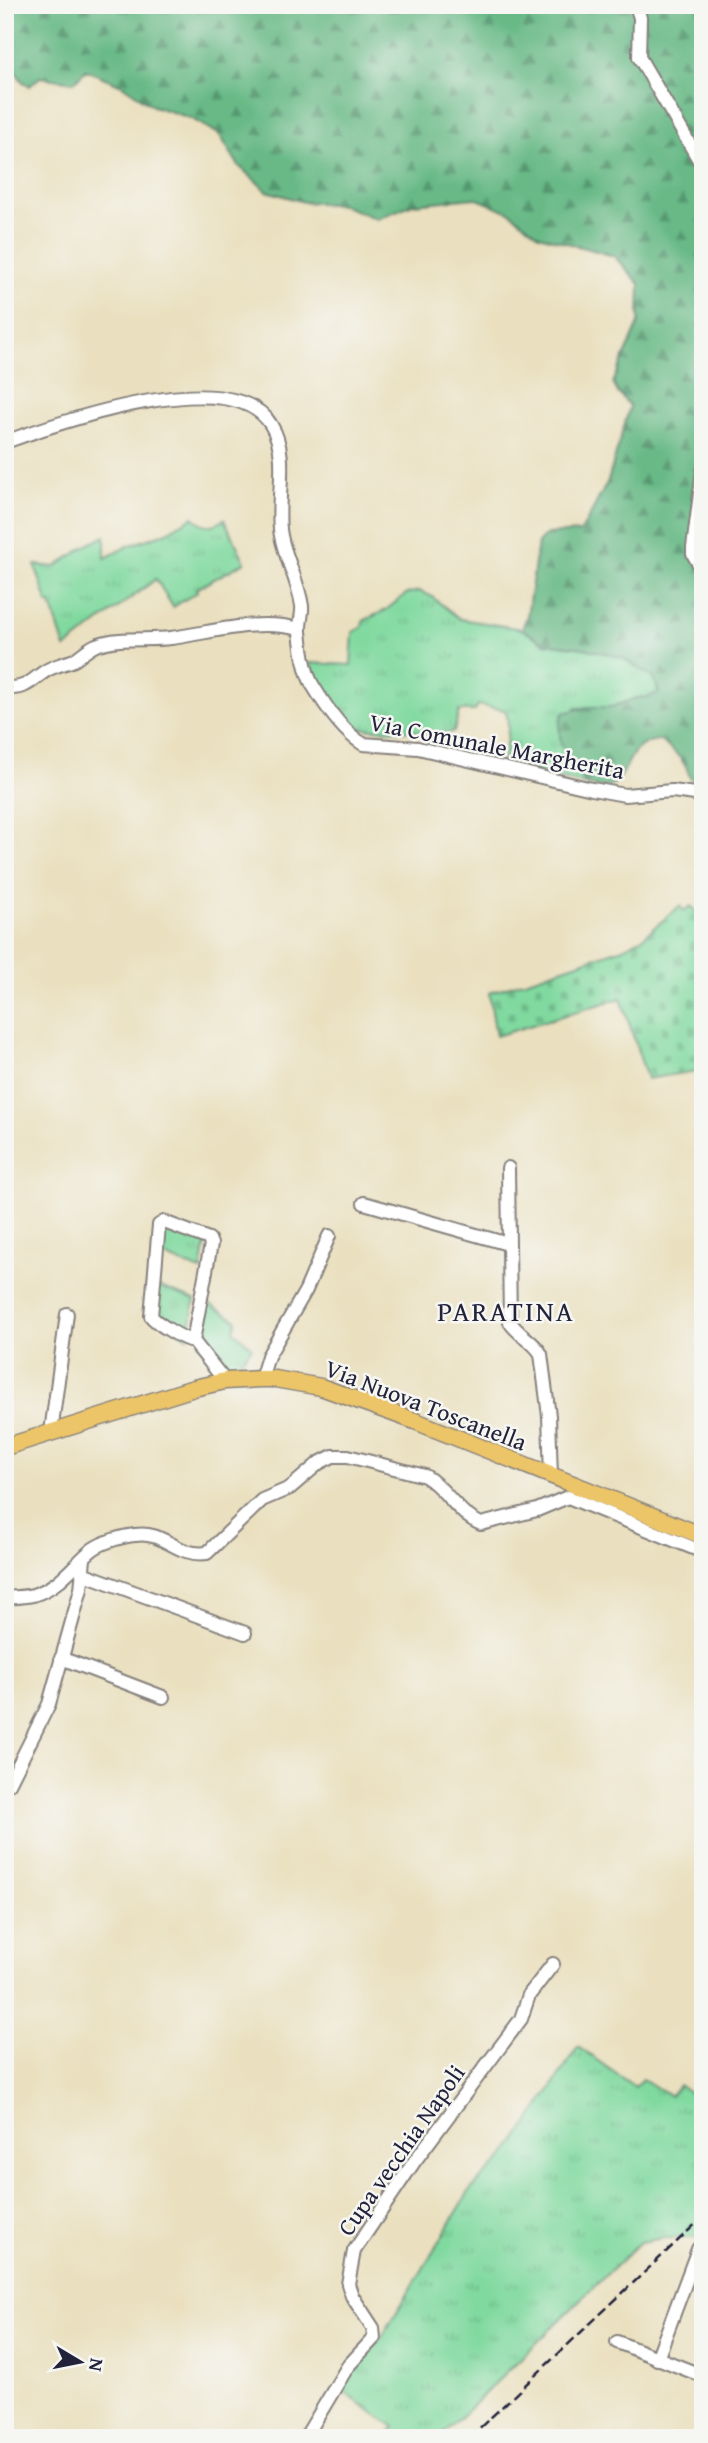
<svg xmlns="http://www.w3.org/2000/svg" width="708" height="2443" viewBox="0 0 708 2443" font-family="'Gentium Book Plus',serif">
	<defs>
		<pattern id="grass-tufts" width="24" height="20" patternUnits="userSpaceOnUse" patternTransform="scale(1.75)"><rect width="24" height="20" fill="#80d99f"/><path d="M3 7l-1-3M5 7V3M7 7l1-3M15 17l-1-3M17 17v-4M19 17l1-3" fill="none" stroke="#6eba8a"/></pattern>
		<pattern id="forest-firs" width="22" height="20" patternUnits="userSpaceOnUse" patternTransform="scale(1.75)"><rect width="22" height="20" fill="#68b986"/><path d="M5 1l3.5 6h-7zM16 11l3.5 6h-7z" fill="#55966f"/></pattern>
		<pattern id="cemetery-stones" width="16" height="16" patternUnits="userSpaceOnUse" patternTransform="scale(1.75)"><rect width="16" height="16" fill="#80d99f"/><path d="M2 7V4a2 2 0 0 1 4 0v3zM10 15v-3a2 2 0 0 1 4 0v3z" fill="#6eba8a"/></pattern>
	</defs>
	<rect width="100%" height="100%" fill="#f6f6f2"/>
	<filter id="ink" filterUnits="userSpaceOnUse"><feTurbulence type="fractalNoise" baseFrequency=".0143" numOctaves="2"/><feDisplacementMap in="SourceGraphic" scale="14" xChannelSelector="R" yChannelSelector="G"/><feConvolveMatrix kernelMatrix="1 2 1 2 8 2 1 2 1" color-interpolation-filters="sRGB"/></filter>
	<filter id="wash" filterUnits="userSpaceOnUse"><feTurbulence type="fractalNoise" baseFrequency=".00686" numOctaves="4" result="noise"/><feDisplacementMap in="SourceGraphic" scale="28" xChannelSelector="R" yChannelSelector="G"/><feGaussianBlur stdDeviation="1.57" result="paint"/><feColorMatrix in="noise" values="0 0 0 0 0 0 0 0 0 0 0 0 0 0 0 0 0 1.4 0 .05"/><feComposite in="paint" operator="in"/></filter>
	<g filter="url(#wash)">
		<rect width="100%" height="100%" fill="#eae0bf"/>
		<!-- grass -->
		<g fill="url(#grass-tufts)" stroke="#517e6d" stroke-width="2">
			<path d="M193 517C203 526 213 529 224 519L245 562 196 589 197 592 173 607 156 579 65 648 51 604H48L35 565 55 567 89 544 105 536V558L128 546 165 533Z"/>
			<path d="M419 591 431 596 460 619 522 629 545 643 584 648 621 657 654 678 659 693 648 697 636 698 612 707 575 708C564 747 557 754 588 785L502 765C505 748 512 726 505 710L478 705 475 711H459L454 731 448 733 352 728C335 717 316 682 310 663L351 665 353 632 362 627 363 621 386 610 406 594Z"/>
			<path d="M163 1226 206 1243 201 1271 159 1254Z"/>
			<path d="M157 1286 195 1300 188 1337 154 1317Z"/>
			<path d="M207 1303 237 1320 234 1331 252 1347 232 1371 225 1372 199 1343Z"/>
			<path d="M578 2047 635 2087 643 2079 670 2096 679 2085 703 2102V2238H664L640 2242 439 2438H386L395 2427 340 2390 359 2362 382 2337 469 2192C480 2177 496 2168 507 2153 533 2119 554 2082 578 2047Z"/>
		</g>
		<!-- forest -->
		<path fill="url(#forest-firs)" stroke="#456e60" stroke-width="2" d="M5 5H703V787L690 778C685 758 674 752 659 740 621 744 632 782 605 787 601 788 593 786 588 785 569 766 552 739 563 713L587 707H612L636 698 648 697 659 693 654 678 621 657 584 648 545 643 522 629 527 616 538 543 547 534 581 532 608 481 630 406 618 393 613 383 639 323 640 284 614 256 539 235 510 212 475 198 413 204 377 219 342 205 304 202 267 191 239 166 219 134 190 118 153 106 122 85 86 70 74 82 40 77 30 86 23 82 5 57Z"/>
		<!-- cemetery -->
		<path fill="url(#cemetery-stones)" stroke="#517e6d" stroke-width="2" d="M680 906 684 911 691 906 703 918V1070L647 1079 621 998 496 1036 489 993 623 948 641 939Z"/>
	</g>
	<g filter="url(#ink)">
		<g fill="none" stroke-linecap="round" stroke-linejoin="round">
			<!-- minor casing -->
			<g stroke="#86817d" stroke-width="16">
				<g id="minor">
					<path d="M636 5 640 18 639 57 703 167"/>
					<path d="M5 442C60 422 233 361 271 425 290 456 276 495 280 529 282 553 298 578 302 606 303 614 299 623 300 632 302 648 304 669 312 684 324 704 343 732 363 744L418 748 592 789 625 795 672 791 703 795"/>
					<path d="M703 470 693 548V554L703 571"/>
					<path d="M11 688C27 688 32 680 44 672 52 666 64 664 74 660 82 655 87 649 96 645 120 636 146 641 171 638 215 632 256 618 300 629"/>
					<path d="M508 1168 510 1322C518 1335 534 1341 541 1354L549 1416 551 1477"/>
					<path d="M364 1203 508 1244"/>
					<path d="M164 1222 209 1239 211 1244 193 1341C184 1340 156 1323 151 1316L159 1225Z"/>
					<path d="M193 1341 225 1381"/>
					<path d="M261 1379 268 1356 306 1290 329 1236"/>
					<path d="M51 1432 67 1314"/>
					<path d="M82 1573 245 1633"/>
					<path d="M5 1598C14 1597 24 1597 33 1595 60 1587 73 1565 93 1549 103 1542 123 1536 135 1535 164 1530 176 1557 207 1553L262 1500 290 1488 319 1463 333 1456H348L425 1476C447 1489 457 1514 481 1524L537 1510 568 1497 703 1552"/>
					<path d="M61 1658 163 1697"/>
					<path d="M5 1782 9 1784 49 1704 81 1589 84 1559"/>
					<path d="M617 2342 703 2376"/>
					<path d="M657 2359 698 2249 703 2247"/>
					<path d="M305 2438 348 2366 374 2338 373 2328 352 2296 348 2284 354 2251 414 2162 521 2019 529 1995 553 1964"/>
				</g>
			</g>
			<!-- major casing -->
			<g stroke="#86817d" stroke-width="19">
				<path id="major" d="M5 1447 194 1388 225 1381 261 1379H275L321 1387 415 1421 703 1536"/>
			</g>
			<!-- minor -->
			<use href="#minor" stroke="#fff" stroke-width="12"/>
			<!-- major -->
			<use href="#major" stroke="#edc569" stroke-width="16"/>
			<!-- rail -->
			<path stroke="#22223b" stroke-width="2.5" stroke-dasharray="10 5" stroke-linecap="butt" d="M469 2438 703 2217"/>
		</g>
	</g>
	<g text-anchor="middle" dominant-baseline="central" stroke-width="5" stroke-linejoin="round" paint-order="stroke">
		<!-- street labels -->
		<g font-size="24" fill="#22223b" stroke="#f6f6f2">
			<text transform="translate(497 746) rotate(11)">Via Comunale Margherita</text>
			<text transform="translate(426 1405) rotate(21)">Via Nuova Toscanella</text>
			<text transform="translate(401 2150) rotate(-55)">Cupa vecchia Napoli</text>
		</g>
		<!-- quarter labels -->
		<g font-size="28" letter-spacing="2" fill="#22223b" stroke="#f6f6f2">
			<text x="506" y="1310">PARATINA</text>
		</g>
	</g>
	<!-- margin -->
	<rect width="708" height="2443" fill="none" stroke="#f6f6f2" stroke-width="28"/>
	<!-- north arrow -->
	<g transform="translate(80 2362) rotate(100)" stroke="#f6f6f2" stroke-width="5" paint-order="stroke">
	<path d="M0-5L12 26L0 18L-12 26Z" fill="#22223b"/>
	<text y="-10" font-size="19" font-weight="bold" text-anchor="middle" fill="#22223b">N</text>
	</g>
</svg>
